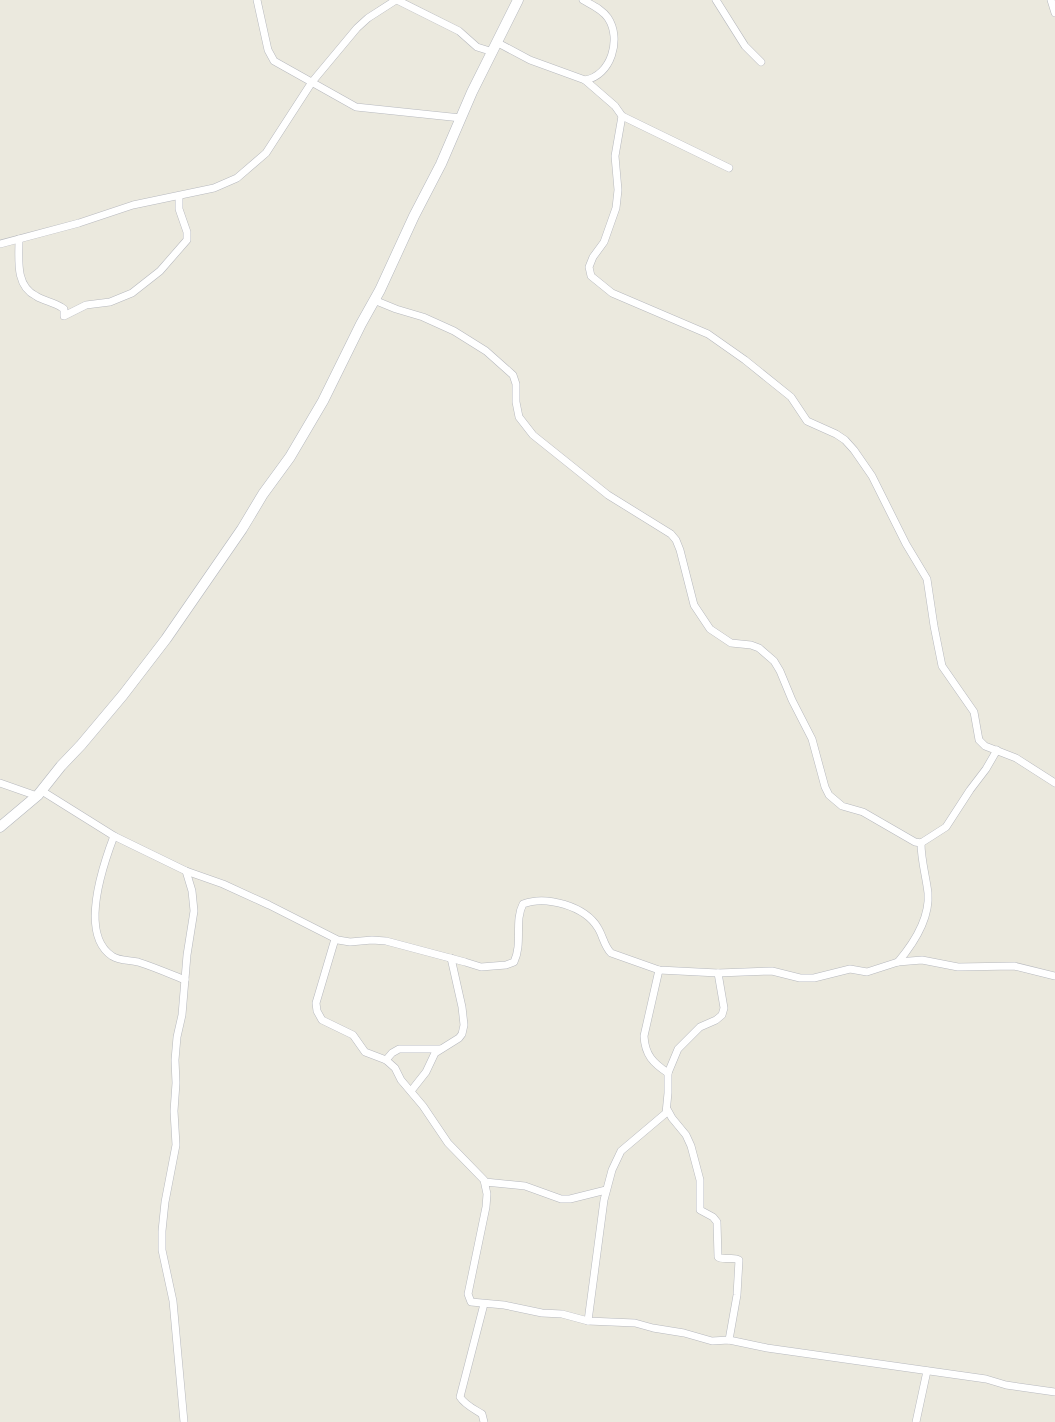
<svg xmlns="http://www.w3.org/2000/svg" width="1055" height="1422" viewBox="0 0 1055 1422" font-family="'Open Sans',sans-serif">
	<rect width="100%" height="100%" fill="#ebe9de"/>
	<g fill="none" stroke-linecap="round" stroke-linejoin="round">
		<!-- street casing -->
		<g stroke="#b7b9be" stroke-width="8">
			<g id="street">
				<path d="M257 0 268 50 274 61 356 107 461 118"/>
				<path d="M397 0 459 31 477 47 493 52"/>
				<path d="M583 0C592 5 602 9 608 18 622 39 611 76 585 80"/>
				<path d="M716 0 745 46 761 62"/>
				<path d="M1051 0 1055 13"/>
				<path d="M498 43 530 60 585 80 615 106 622 116 615 156 618 190 616 208 604 242 593 257 589 267 591 276 612 293 708 334 745 360 791 397 807 421 836 434 845 440 854 450 872 476 906 544 927 579 934 626 942 666 974 712 979 740 985 746 1016 758 1055 783"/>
				<path d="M622 116 729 168"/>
				<path d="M19 239C19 259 15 286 36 296 44 301 53 302 61 307L64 309V316L86 305 110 302 132 293 160 271 187 240V232L179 209V196"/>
				<path d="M0 244 79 223 133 205 214 188 237 178 266 153 312 82 357 28 368 18 396 0"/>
				<path d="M374 300 396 309 423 317 454 331 486 351 513 375 516 384V402L519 417 533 435 608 495 671 534 676 540 680 550 694 605 710 629 731 643 751 645 759 648 774 661 780 671 792 700 812 739 825 787 829 795 842 806 863 812 915 842 921 843 946 827 970 790 986 769 997 750"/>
				<path d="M0 783 37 796"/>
				<path d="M42 791 114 836 186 871 223 884 269 905 338 940 350 942 372 940 386 941 465 962 481 967 506 965 514 962C523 943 514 921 523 904 546 895 585 906 598 928 603 936 604 946 611 953L659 970 718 973 772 971 800 978H814L850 969 867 972 898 962 922 960 958 967 1014 966 1055 976"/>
				<path d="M114 836C103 865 79 934 112 956 119 961 130 960 138 962 154 967 170 974 185 980"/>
				<path d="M335 939 316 1003 317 1011 322 1020 353 1035 365 1052 386 1060 395 1068 401 1080 423 1106 448 1143 484 1180 487 1194 486 1207 468 1294 471 1302 504 1305 542 1313 562 1314 588 1321 635 1323 653 1328 684 1333 712 1341 729 1340 767 1348 986 1379 1006 1385 1055 1392"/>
				<path d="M898 962C914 943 930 918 928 893 926 876 921 860 921 843"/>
				<path d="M659 970 644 1036C645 1055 653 1063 668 1073"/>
				<path d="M386 1060 392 1053 399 1049H440"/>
				<path d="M411 1091 426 1072 435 1053 459 1038 462 1034 464 1025 462 1007 451 958"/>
				<path d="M667 1109 672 1118 686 1135 691 1146 700 1180V1210L713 1217 717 1222 718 1257C724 1261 733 1256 739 1260L737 1295 729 1340"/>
				<path d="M485 1182 525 1186 561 1199H570L606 1190"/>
				<path d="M484 1304 460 1397C465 1405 474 1409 482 1414L484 1422"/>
				<path d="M588 1321 604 1200 612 1170 621 1151 666 1113 668 1093V1073L678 1049 700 1027 716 1020 722 1015 724 1008 718 973"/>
				<path d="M184 1422 173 1301 162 1250V1231L165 1202 176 1145 174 1111 176 1083 175 1060 177 1037 182 1015 187 955 194 911 192 891 186 871"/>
				<path d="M916 1422 927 1371"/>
			</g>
		</g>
		<!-- secondary casing -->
		<g stroke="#b5b8be" stroke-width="11">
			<path id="secondary" d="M0 827 38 795 61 766 81 745 123 695 166 639 242 529 263 494 290 457 323 401 361 324 380 290 414 216 441 164 472 92 518 0"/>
		</g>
		<!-- street -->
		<use href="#street" stroke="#fff" stroke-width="7"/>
		<!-- secondary -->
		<use href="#secondary" stroke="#fff" stroke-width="10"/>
	</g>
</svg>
